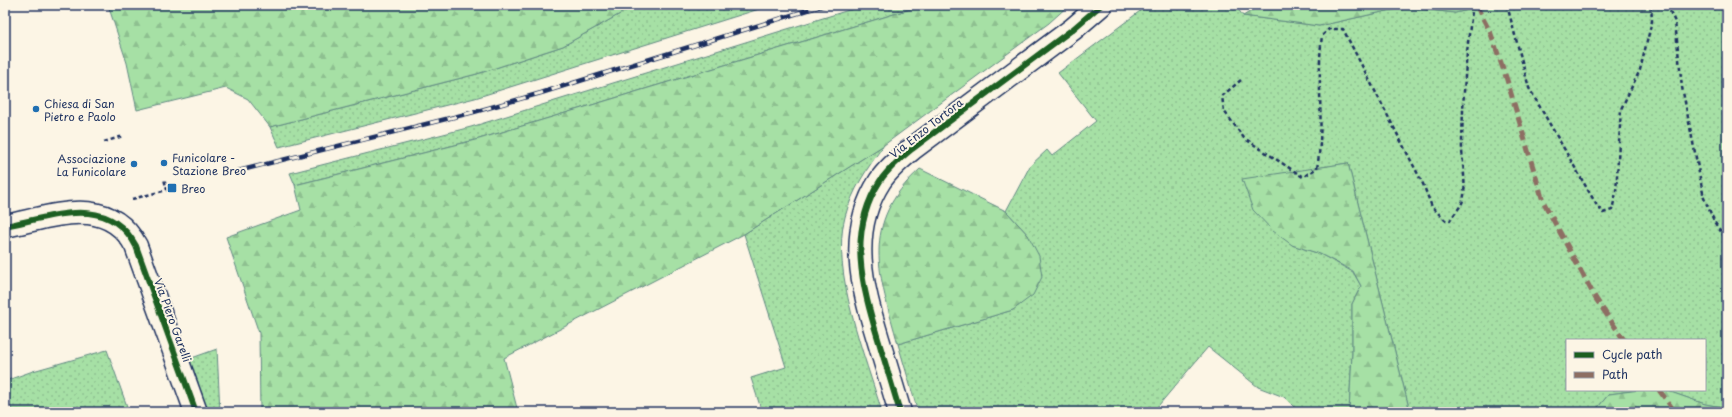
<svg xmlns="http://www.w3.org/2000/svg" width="1732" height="417" viewBox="0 0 1732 417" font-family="'Playpen Sans',sans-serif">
	<defs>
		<pattern id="grass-dots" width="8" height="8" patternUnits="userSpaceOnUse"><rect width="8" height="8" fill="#a6e0a5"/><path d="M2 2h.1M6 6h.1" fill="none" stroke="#8ec090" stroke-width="1.8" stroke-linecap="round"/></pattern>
		<pattern id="forest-firs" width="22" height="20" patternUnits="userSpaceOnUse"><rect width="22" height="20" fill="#a6e0a5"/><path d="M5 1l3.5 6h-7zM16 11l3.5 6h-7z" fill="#8ec090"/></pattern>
	</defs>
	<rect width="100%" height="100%" fill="#fcf5e5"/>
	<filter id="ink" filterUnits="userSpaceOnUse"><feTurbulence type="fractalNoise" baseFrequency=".025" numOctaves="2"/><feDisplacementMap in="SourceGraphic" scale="8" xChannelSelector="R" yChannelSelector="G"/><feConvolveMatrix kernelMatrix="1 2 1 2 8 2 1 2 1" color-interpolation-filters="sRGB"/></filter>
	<g filter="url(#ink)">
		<!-- grass -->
		<g fill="url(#grass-dots)" stroke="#608882">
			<path d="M636 5H772L475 98 279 147 270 127 477 74 563 46Z"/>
			<path d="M865 5H924L479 139 295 185 290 173 471 127Z"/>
			<path d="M1148 5H1235L1243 16 1319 26 1405 7 1455 13 1490 5H1727V408L1705 404 1665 390H1705V340H1567V390H1639L1609 394 1594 412H1410L1348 163 1242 180 1292 245 1320 254 1353 272 1361 286 1352 304V353L1349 412H1299L1284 397 1258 387 1208 347 1153 412H918L898 344 1013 310 1028 235 1006 211 1030 166 1047 150 1052 156 1096 121 1058 73Z"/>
			<path d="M884 145C868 167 852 190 845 217 830 270 866 359 882 412H762L751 378 786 367 744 234Z"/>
			<path d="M217 349 220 412H207L189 359Z"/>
			<path d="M107 350 129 412H13L5 393V381L33 371Z"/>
		</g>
		<!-- forest -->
		<g fill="url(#forest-firs)" stroke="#608882">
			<path d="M108 5H636L563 46 477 74 270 127 248 99 226 88 137 110 127 63Z"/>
			<path d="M924 5H1069L1049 23 884 145 744 234 504 358 518 412H260L259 333 226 237 301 210 295 185 479 139Z"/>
			<path d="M1261 5H1490L1455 13 1405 7 1319 26 1243 16Z"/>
			<path d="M1348 163 1410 412H1349L1352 353V304L1361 286 1353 271 1320 254 1292 245 1273 231 1253 210 1242 179Z"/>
			<path d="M920 169 1006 211 1028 235 1039 256 1042 277 1033 295 1013 310 898 344C879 275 859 224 920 169Z"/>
			<path d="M1639 390H1665L1705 404 1727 408V412H1594L1609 394Z"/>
		</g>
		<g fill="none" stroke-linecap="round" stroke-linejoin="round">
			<!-- street casing -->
			<g stroke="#1b2f5e" stroke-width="25">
				<path id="street" d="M5 226C52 217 108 193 136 246L196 412"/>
			</g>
			<!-- secondary casing -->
			<g stroke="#1b2f5e" stroke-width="25">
				<path id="secondary" d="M900 412C893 388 885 363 878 339 862 286 847 232 880 181 888 169 901 158 912 149L1073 29 1101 5"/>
			</g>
			<!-- path -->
			<g stroke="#1b2f5e" stroke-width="2.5" stroke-dasharray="4 3" stroke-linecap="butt">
				<path d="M1507 5 1529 88 1596 204 1603 213 1612 210 1616 193 1621 109 1640 70 1652 21 1651 5"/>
				<path d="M1667 5 1675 22 1682 87 1704 198 1715 223 1727 240"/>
				<path d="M1241 80 1222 96 1224 111 1244 138 1303 177 1317 168C1325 125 1316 80 1322 36L1329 29H1343L1423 184 1432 207 1445 220 1450 221C1453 215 1459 209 1462 203 1468 190 1461 157 1462 142 1463 96 1466 50 1473 5"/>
				<path d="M104 142 123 136"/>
				<path d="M132 199 167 190 164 179"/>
			</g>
			<!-- street -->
			<use href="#street" stroke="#fcf5e5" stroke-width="22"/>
			<!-- secondary -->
			<use href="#secondary" stroke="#fcf5e5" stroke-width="22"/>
			<!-- rail casing -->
			<g stroke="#1b2f5e" stroke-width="4.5">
				<path id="rail" d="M238 171 474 112 541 93 824 5"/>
			</g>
			<!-- rail -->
			<use href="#rail" stroke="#fcf5e5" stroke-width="3" stroke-dasharray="9" stroke-linecap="butt"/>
			<!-- quiet -->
			<g stroke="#8d6e63" stroke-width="5" stroke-dasharray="10 5" stroke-linecap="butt">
				<path d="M1339 5 1358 7 1371 5"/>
				<path d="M1476 5 1491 34 1507 80 1543 201 1596 299 1624 340"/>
				<path d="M1659 390 1675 412"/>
			</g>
			<!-- cycleway casing -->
			<g stroke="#fcf5e5" stroke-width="8">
				<g id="cycleway">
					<path d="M5 226C52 217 108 193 136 246L196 412"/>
					<path d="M900 412C893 388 885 363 878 339 862 286 847 232 880 181 888 169 901 158 912 149L1073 29 1101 5"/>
				</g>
			</g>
			<!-- cycleway -->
			<use href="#cycleway" stroke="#1b5e20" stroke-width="6"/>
		</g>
	</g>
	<!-- markers -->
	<g fill="#1f6fb2" stroke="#fcf5e5" stroke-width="1.5">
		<circle cx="36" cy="109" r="4"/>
		<circle cx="164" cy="163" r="4"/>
		<circle cx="134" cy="164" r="4"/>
		<rect x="167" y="183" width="10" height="10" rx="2"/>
	</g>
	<g text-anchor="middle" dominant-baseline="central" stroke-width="4" stroke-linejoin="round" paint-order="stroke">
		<!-- poi labels -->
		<g font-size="11" fill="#1b2f5e" stroke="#fcf5e5" text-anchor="start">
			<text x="44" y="103">Chiesa di San<tspan x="44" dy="13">Pietro e Paolo</tspan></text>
			<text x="172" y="157">Funicolare -<tspan x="172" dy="13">Stazione Breo</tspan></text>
			<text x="126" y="158" text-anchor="end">Associazione<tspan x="126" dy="13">La Funicolare</tspan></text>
			<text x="181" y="188">Breo</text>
		</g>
		<!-- street labels -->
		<g font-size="11" fill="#1b2f5e" stroke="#fcf5e5">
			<text transform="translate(926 128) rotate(-38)">Via Enzo Tortora</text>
			<text transform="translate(173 320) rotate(70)">Via Piero Garelli</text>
		</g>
	</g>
	<!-- margin -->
	<rect width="1732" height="417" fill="none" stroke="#fcf5e5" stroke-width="20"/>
	<rect x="10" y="10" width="1712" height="397" fill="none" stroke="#1b2f5e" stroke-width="1.5" filter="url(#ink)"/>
	<!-- legend -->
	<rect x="1566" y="339" width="140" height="52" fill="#fcf5e5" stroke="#a2a6af"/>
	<rect x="1574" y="352" width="20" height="6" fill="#1b5e20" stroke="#a2a6af"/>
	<text x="1602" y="359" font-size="12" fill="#1b2f5e">Cycle path</text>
	<rect x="1574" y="372" width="20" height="6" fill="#8d6e63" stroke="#a2a6af"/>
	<text x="1602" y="379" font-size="12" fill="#1b2f5e">Path</text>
</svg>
